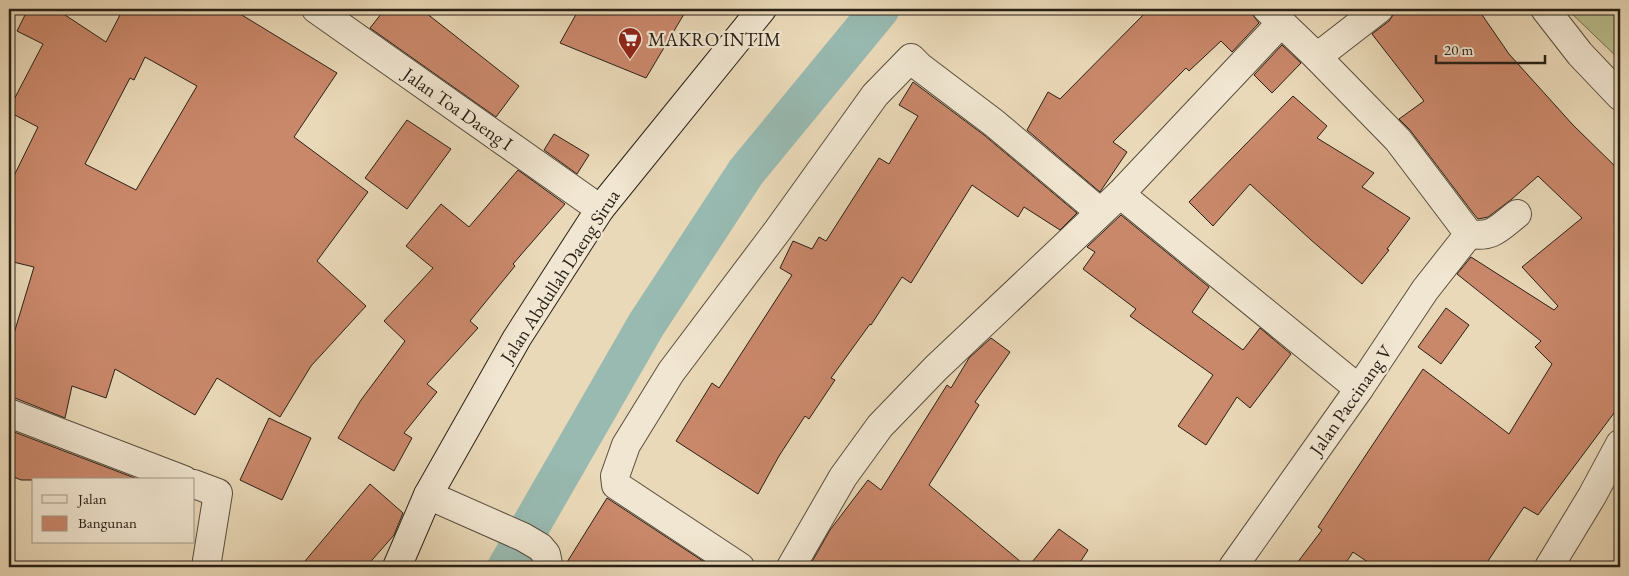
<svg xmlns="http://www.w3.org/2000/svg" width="1629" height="576" viewBox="0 0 1629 576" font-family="'EB Garamond',serif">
	<rect width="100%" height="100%" fill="#ead9b8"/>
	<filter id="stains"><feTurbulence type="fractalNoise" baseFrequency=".004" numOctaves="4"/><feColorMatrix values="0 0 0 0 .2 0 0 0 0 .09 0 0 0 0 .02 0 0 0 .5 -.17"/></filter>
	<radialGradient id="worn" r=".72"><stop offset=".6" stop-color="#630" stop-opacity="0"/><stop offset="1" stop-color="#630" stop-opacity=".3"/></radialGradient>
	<!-- green -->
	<path fill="#babe8d" stroke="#716f52" d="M1567 9H1620V60Z"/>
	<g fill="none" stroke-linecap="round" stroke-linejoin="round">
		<!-- canal -->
		<path stroke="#98bab1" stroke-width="39" d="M507 567 646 325 746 172 880 9"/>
	</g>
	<!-- building -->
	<g fill="#ca886b" stroke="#282016" fill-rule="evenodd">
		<path d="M28 9H56L106 42 123 9H232L337 73 294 137 368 192 317 261 366 306 311 366 280 417 217 378 195 415 115 369 106 398 72 386 65 418 15 398H9V350L34 267 9 261V186L38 127 9 112V109L43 44 17 31ZM145 57 197 86 136 190 85 164 130 78 134 80Z"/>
		<path d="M385 9H421L519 86 496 117 370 28Z"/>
		<path d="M579 9H687L646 78 560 43Z"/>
		<path d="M1149 9H1252V14L1259 23 1232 52 1221 41 1189 71 1186 68 1113 142 1127 152 1100 192 1027 130 1048 92 1060 99Z"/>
		<path d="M1394 9H1478L1509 54 1573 125 1620 171V405L1538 515 1524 507 1484 567H1375L1353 552 1343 567H1294L1322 530 1318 527 1423 369 1509 434 1552 364 1535 347 1541 341 1457 274 1471 257 1554 310 1558 306 1522 267 1582 218 1538 176 1512 199 1488 217 1478 219 1473 213 1410 130 1399 119 1424 101 1372 34 1389 21 1393 15Z"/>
		<path d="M1282 45 1301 63 1272 93 1254 75Z"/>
		<path d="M913 82 984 135 1077 213 1060 230 1024 207 1018 217 972 185 911 283 902 277 871 325 870 324 831 378 835 380 809 419 805 416 779 456 758 494 676 441 712 383 719 388 792 275 780 268 793 241 812 249 819 237 826 241 879 158 889 164 918 116 899 105Z"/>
		<path d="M1293 96 1327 126 1317 138 1374 173 1362 187 1410 218 1387 249 1389 250 1362 284 1311 240 1250 184 1213 226 1189 202Z"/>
		<path d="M407 120 451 149 407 209 365 178Z"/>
		<path d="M554 134 589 155 577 174 544 150Z"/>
		<path d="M518 170 565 204 513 264 515 266 470 321 478 328 427 384 437 392 404 433 412 438 394 471 338 438 361 400 405 341 384 321 433 268 406 246 441 204 469 227Z"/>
		<path d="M1121 215 1209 287 1192 312 1243 350 1260 328 1291 354 1250 408 1237 397 1206 445 1178 426 1213 375 1130 316 1136 309 1083 269 1095 252 1087 247Z"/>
		<path d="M1446 308 1469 325 1441 364 1418 347Z"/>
		<path d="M991 338 1010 352 975 402 979 405 929 485 1027 567H809L830 530 868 480 881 490 947 385 951 388 969 358Z"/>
		<path d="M269 418 311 438 282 500 240 480Z"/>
		<path d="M9 430 140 480H21L9 475Z"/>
		<path d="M370 484 403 513 394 535 366 567H300Z"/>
		<path d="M607 498 712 567H564Z"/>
		<path d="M1059 529 1088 550 1077 567H1028Z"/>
	</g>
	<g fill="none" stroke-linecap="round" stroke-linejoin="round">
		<!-- street casing -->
		<g stroke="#584e3e" stroke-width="30">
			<g id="street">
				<path d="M316 9 600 209"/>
				<path d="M1267 9 1317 57 1398 140 1469 234C1493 238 1499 228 1517 214"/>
				<path d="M1545 9 1580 54 1620 96"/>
				<path d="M1317 57 1379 9"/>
				<path d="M1120 194 1359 389"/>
				<path d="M9 413 184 480"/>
				<path d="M194 484 218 493 206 567"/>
				<path d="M428 495 523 537 540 547 546 554 548 564 546 567"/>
				<path d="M740 567 616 485 615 476 626 445 671 372 778 230 875 95 911 58 920 67 994 123 1100 212"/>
				<path d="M791 567 843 477 880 426 936 368 1120 194 1281 23"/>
				<path d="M1233 567 1359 389 1425 290 1469 234"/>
				<path d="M1549 567 1592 496 1620 444"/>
			</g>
		</g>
		<!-- secondary casing -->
		<g stroke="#282016" stroke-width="30">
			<path id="secondary" d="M397 567 428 495 517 338 600 209 762 9"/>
		</g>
		<!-- street -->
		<use href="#street" stroke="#f1e6d1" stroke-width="28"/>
		<!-- secondary -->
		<use href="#secondary" stroke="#f1e6d1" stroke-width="28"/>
	</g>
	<!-- icons -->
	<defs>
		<g id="supermarket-pin" transform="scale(1.25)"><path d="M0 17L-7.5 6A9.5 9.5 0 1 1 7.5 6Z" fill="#8f2418" stroke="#f1e6d1"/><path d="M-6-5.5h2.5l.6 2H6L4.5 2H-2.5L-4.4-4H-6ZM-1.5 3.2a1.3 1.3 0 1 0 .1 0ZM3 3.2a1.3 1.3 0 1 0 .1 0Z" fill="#fff"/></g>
	</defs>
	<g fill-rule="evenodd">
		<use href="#supermarket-pin" x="630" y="39"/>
	</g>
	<g text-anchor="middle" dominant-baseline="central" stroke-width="4.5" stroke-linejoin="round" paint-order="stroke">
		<!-- poi labels -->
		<g font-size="19" fill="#282016" stroke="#f1e6d1" text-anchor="start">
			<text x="648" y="39">MAKRO INTIM</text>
		</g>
		<!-- street labels -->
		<g font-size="19" fill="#282016" stroke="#f1e6d1">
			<text transform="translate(458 109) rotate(35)">Jalan Toa Daeng I</text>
			<text transform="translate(560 276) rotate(-57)">Jalan Abdullah Daeng Sirua</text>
			<text transform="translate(1351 400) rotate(-55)">Jalan Paccinang V</text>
		</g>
	</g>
	<!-- margin -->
	<rect width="1629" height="576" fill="none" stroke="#ead9b8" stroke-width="30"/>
	<rect x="10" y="10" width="1609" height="556" fill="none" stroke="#282016" stroke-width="2.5"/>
	<rect x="15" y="15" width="1599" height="546" fill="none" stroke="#282016"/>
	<!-- legend -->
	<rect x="32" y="478" width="162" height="65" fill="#f1e6d1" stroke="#a19786"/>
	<rect x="42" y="495" width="25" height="8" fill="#f1e6d1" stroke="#a19786"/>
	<text x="78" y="504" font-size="15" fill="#282016">Jalan</text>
	<rect x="42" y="516" width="25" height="15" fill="#ca886b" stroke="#a19786"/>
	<text x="78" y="528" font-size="15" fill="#282016">Bangunan</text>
	<!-- scale -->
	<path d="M1436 55v8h109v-8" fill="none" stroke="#282016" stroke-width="2.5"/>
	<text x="1444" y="55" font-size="15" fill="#282016" stroke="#f1e6d1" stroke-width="4" paint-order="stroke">20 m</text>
	<rect width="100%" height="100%" filter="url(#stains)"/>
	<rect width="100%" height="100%" fill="url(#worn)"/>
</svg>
